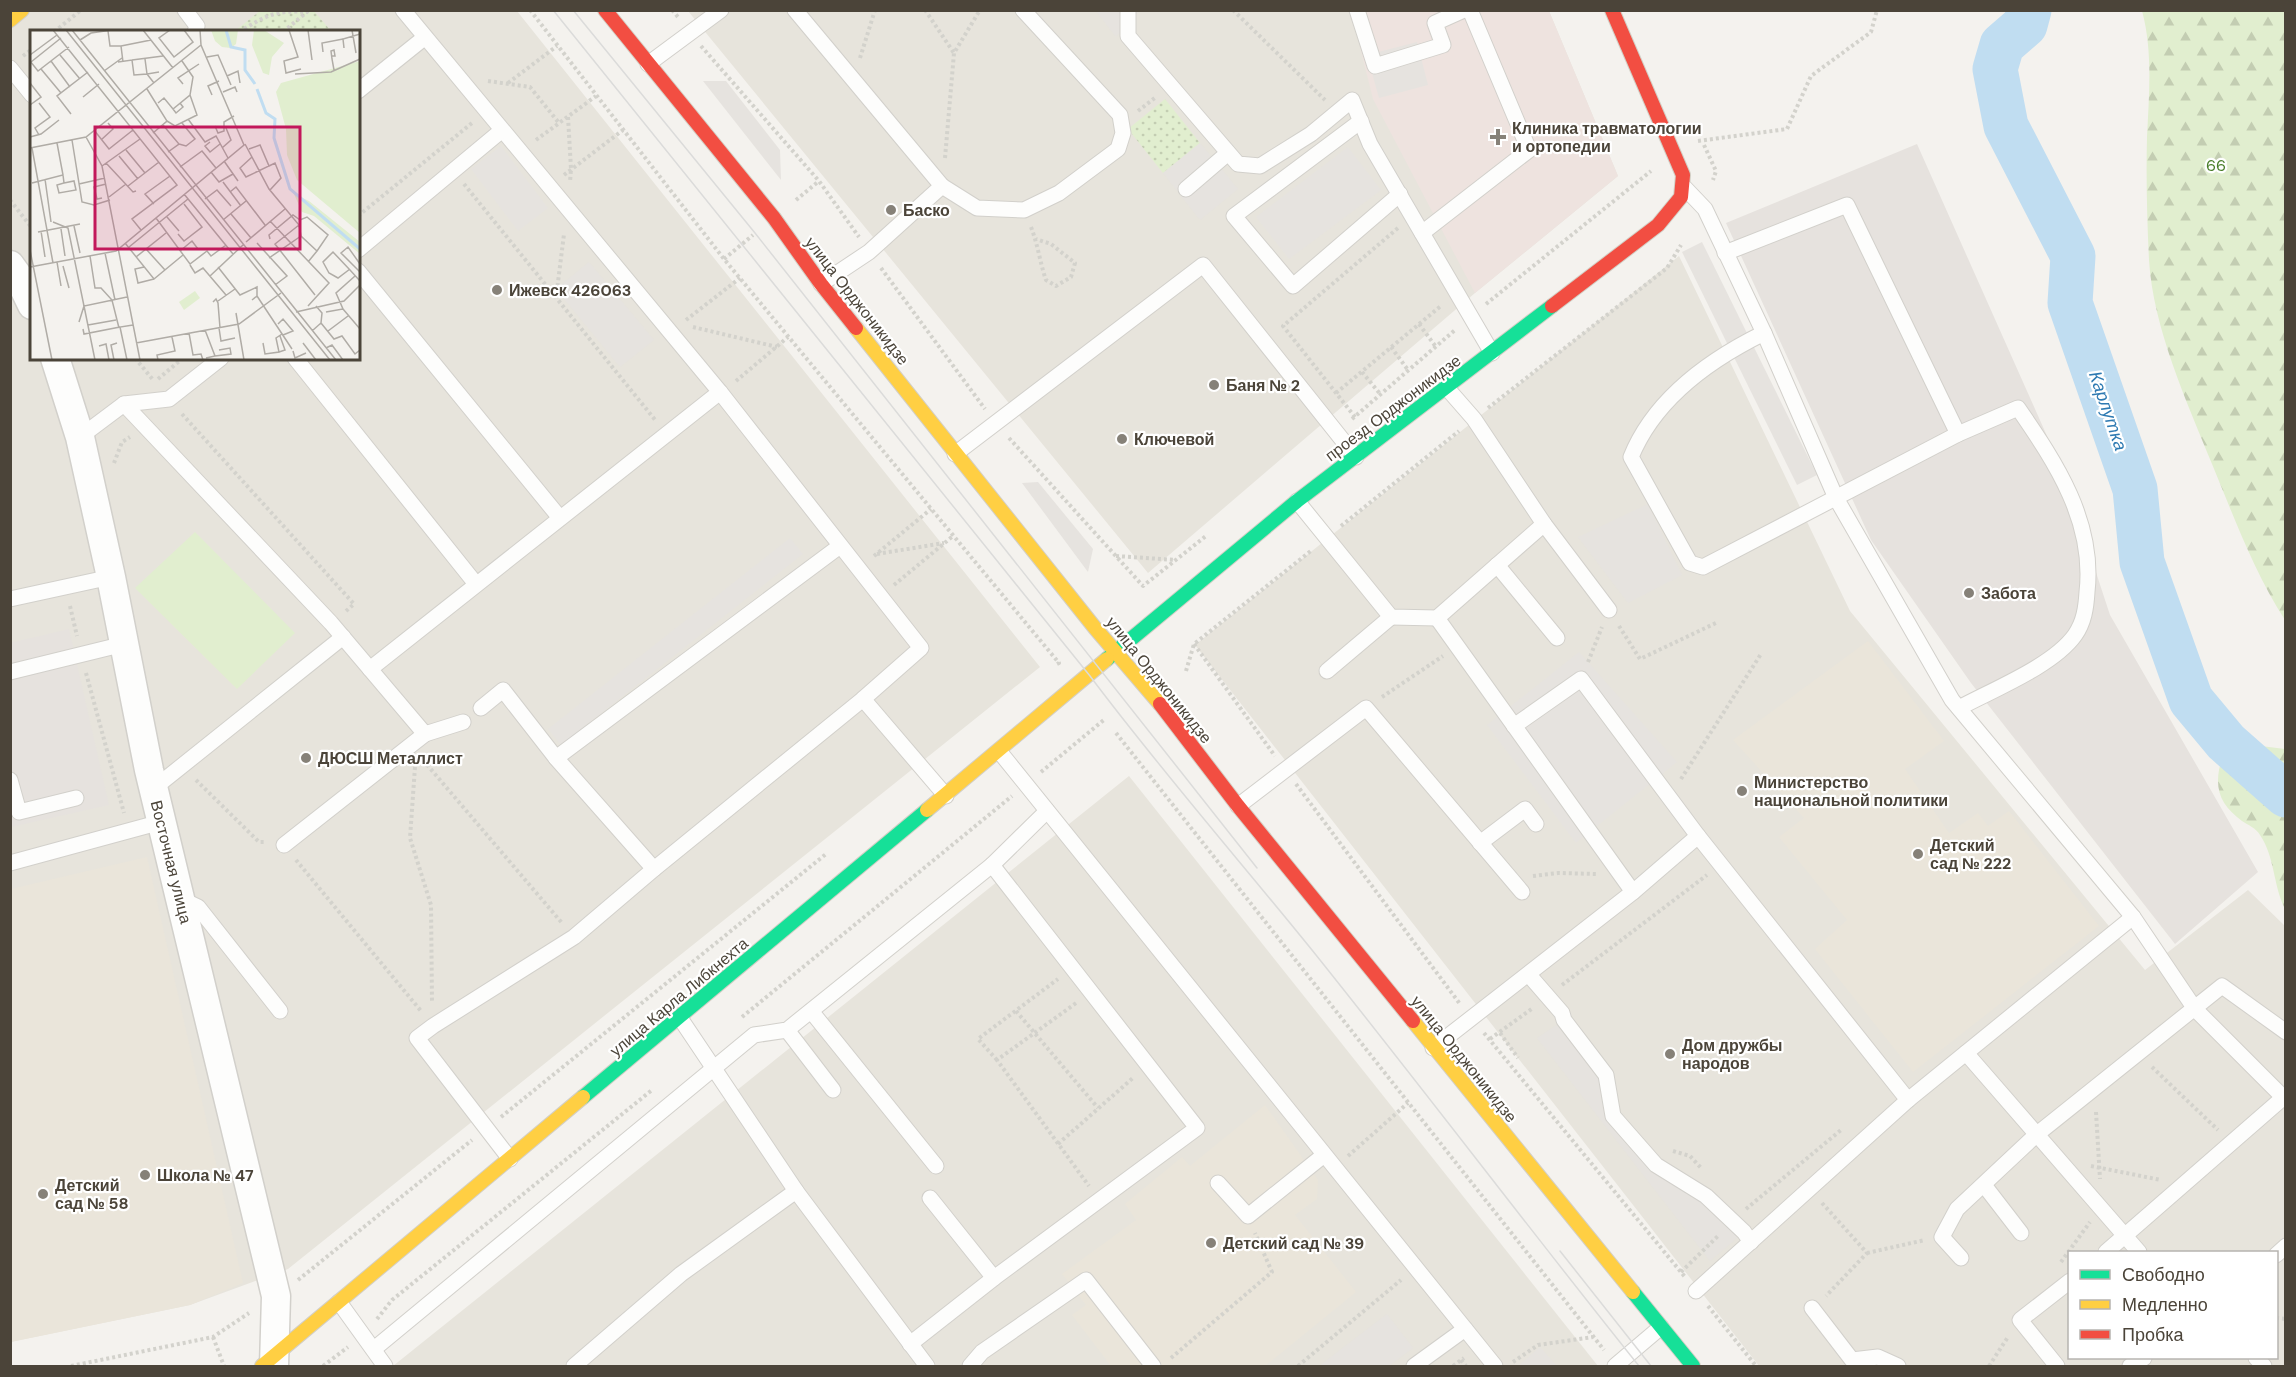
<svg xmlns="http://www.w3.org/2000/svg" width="2296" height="1377" viewBox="0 0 2296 1377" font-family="'DM Sans',sans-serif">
	<defs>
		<pattern id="forest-firs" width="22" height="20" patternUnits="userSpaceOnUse" patternTransform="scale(1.5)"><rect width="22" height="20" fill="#e1eecf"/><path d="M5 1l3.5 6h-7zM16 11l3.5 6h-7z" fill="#c3cdb2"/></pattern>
		<pattern id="park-dots" width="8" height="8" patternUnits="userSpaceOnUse" patternTransform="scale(1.5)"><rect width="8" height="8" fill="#e1eecf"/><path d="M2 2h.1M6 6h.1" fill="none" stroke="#c3cdb2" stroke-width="1.8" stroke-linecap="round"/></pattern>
	</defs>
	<rect width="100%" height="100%" fill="#f4f2ee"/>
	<!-- residential -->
	<g fill="#e7e4dc" fill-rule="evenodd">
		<path d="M10 11H517L1040 667 288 1269 190 1305 10 1342ZM32 32H358V358H32Z"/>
		<path d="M688 11H1549L1618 176 1475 293 1148 573Z"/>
		<path d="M1679 256 1850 611 2145 970 2248 890 2285 926V1366H1759L1195 645ZM2070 1252H2276V1358H2070Z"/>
		<path d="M1129 776 1598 1366H393Z"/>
	</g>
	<!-- industrial -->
	<g fill="#e6e2de">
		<path d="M1917 144 2063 472 2110 615 2258 872 2175 944 1971 683 1871 540 1726 223Z"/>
		<path d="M69 629 109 805 11 827 10 643Z"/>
	</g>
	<!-- education -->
	<g fill="#eae5da">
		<path d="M1868 641 1944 741 1905 769 1949 833 1978 813 1988 826 2009 811 2099 926 1913 1072 1815 949 1847 920 1779 837 1804 818 1733 740Z"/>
		<path d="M147 857 243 1283 190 1305 11 1342V889Z"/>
		<path d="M1265 1105 1318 1180 1317 1199 1295 1215 1356 1292 1265 1366H1111L1072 1315 1086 1305 1062 1274 1136 1220 1125 1204 1182 1157 1190 1166Z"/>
	</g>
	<!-- medical -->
	<path fill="#eee3df" d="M1351 11H1549L1618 176 1475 293 1373 99Z"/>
	<!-- forest -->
	<g fill="url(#forest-firs)">
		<path d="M2142 11H2285V620C2254 572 2234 517 2212 464 2187 402 2153 328 2149 260 2147 219 2146 178 2147 137 2149 95 2153 51 2142 11Z"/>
		<path d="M2253 745 2285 749V909C2273 885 2275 857 2260 835 2256 828 2248 825 2242 821 2223 807 2215 793 2219 770 2222 753 2239 748 2253 745Z"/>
	</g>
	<!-- park -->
	<g fill="url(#park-dots)">
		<path d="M261 10 314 11 331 31H235Z"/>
		<path d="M1165 99 1200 143 1163 173 1128 129Z"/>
	</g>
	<!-- garden -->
	<path fill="#e1eecf" d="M195 532 295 633 237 689 135 588Z"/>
	<!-- parking -->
	<g fill="#e6e3df">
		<path d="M1096 11H1139L1116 37Z"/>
		<path d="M1417 42 1428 85 1379 98 1367 55Z"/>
		<path d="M703 81H726L780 150 781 180Z"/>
		<path d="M1200 143 1238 189 1200 220 1163 173Z"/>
		<path d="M501 146 548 208 518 231 471 169Z"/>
		<path d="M1348 147 1381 190 1289 259 1256 217Z"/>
		<path d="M1702 242 1817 475 1797 485 1682 252Z"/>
		<path d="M589 262 654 340 620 367 556 289Z"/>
		<path d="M1038 482 1093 549 1088 572 1022 483Z"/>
		<path d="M1648 504 1682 575 1628 603 1578 537Z"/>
		<path d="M790 538 803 554 561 745 548 729Z"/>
		<path d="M1579 652 1677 762 1576 843 1487 725Z"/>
		<path d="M1564 1020 1606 1075 1614 1116 1656 1165 1744 1232 1710 1261 1537 1038Z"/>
		<path d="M1387 1314 1413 1348 1389 1366H1319Z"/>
		<path d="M1540 1347 1557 1366H1518Z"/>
	</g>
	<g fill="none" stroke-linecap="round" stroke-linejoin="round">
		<!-- river -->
		<path stroke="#c0ddf1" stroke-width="45" d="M2029 10 2025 25 2002 45 1995 69 2006 126 2073 256 2070 303 2135 489 2142 562 2191 700 2226 742 2286 795"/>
		<!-- lane casing -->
		<g stroke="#d2d0cb" stroke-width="17">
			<g id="lane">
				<path d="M185 10 197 26 195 32"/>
				<path d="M403 10 720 392 921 648 863 699 654 869 574 937 433 1026 417 1038 510 1159"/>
				<path d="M795 10 942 186 869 252 821 284"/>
				<path d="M1128 10V36L1238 164 1260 166 1311 134 1352 100 1370 144 1492 353"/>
				<path d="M1357 10 1375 66 1443 45 1435 23 1464 10"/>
				<path d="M648 64 721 10"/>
				<path d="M10 68 32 95"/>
				<path d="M358 91 424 38"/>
				<path d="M1361 121 1234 216 1293 286 1400 194"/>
				<path d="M942 186 977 208 1024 210 1059 193 1118 149 1123 133 1120 115 1023 10"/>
				<path d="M1685 188 1705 209 1764 333 1836 498 1952 700 2133 917 2195 1009 2286 1100"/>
				<path d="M1186 189 1228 153"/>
				<path d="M1422 233 1529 150 1470 10"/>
				<path d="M358 250 501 131"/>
				<path d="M1725 253 1847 205 1958 434 1703 567 1690 563 1631 457C1655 398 1709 360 1764 333"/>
				<path d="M358 271 560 518"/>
				<path d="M295 358 476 584"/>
				<path d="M1446 387 1474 419 1544 524 1609 610"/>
				<path d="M124 404 331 623 425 734 463 722"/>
				<path d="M1958 434 2018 408C2056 463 2095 522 2087 592 2086 608 2084 622 2075 635 2053 666 1992 690 1959 708"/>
				<path d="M80 437 124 404 169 399 221 358"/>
				<path d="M955 454 1203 265 1356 457"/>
				<path d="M1297 501 1391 617 1437 618 1544 524"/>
				<path d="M1497 565 1557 638"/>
				<path d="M10 599 111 577"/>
				<path d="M1437 618 1633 892"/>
				<path d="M370 669 720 392"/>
				<path d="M1327 671 1391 617"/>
				<path d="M10 672 124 644"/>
				<path d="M863 699 946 796"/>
				<path d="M481 708 503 690 556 758"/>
				<path d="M1514 726 1581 679 1698 836 1908 1100"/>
				<path d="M999 751 1495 1366"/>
				<path d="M10 780 19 812 76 798"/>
				<path d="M153 789 343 637"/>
				<path d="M1238 806 1366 708 1522 892"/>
				<path d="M1480 843 1525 809 1536 824"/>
				<path d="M284 845 425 734"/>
				<path d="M10 863 161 822"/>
				<path d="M654 869 556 758 840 546"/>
				<path d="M179 898 198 907 280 1011"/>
				<path d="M1529 975 1562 1013 1564 1020 1606 1075 1613 1116 1656 1165 1706 1196 1744 1232 1751 1242"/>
				<path d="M811 1011 936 1166"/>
				<path d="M680 1018 796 1191 927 1366"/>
				<path d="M787 1030 833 1090"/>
				<path d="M1433 1048 1633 892 1698 836"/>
				<path d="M1966 1053 2139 1252"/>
				<path d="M1218 1183 1248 1216 1324 1155"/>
				<path d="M1984 1185 2021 1233"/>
				<path d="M930 1198 994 1278 1197 1128 992 865"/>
				<path d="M2106 1252 2284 1097"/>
				<path d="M2276 1255 2286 1246"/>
				<path d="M1961 1258 1942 1237 1957 1209 2036 1135 2222 986 2286 1032"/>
				<path d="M1696 1291 1908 1100 2133 917"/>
				<path d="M339 1302 385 1366"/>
				<path d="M1812 1308 1852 1360 1878 1357 1898 1366"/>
				<path d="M910 1344 994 1278"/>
				<path d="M374 1349 754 1035 787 1030 992 865 1047 811"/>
				<path d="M2256 1358 2264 1366"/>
				<path d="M574 1366 681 1274 796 1191"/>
				<path d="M970 1366 982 1352 1086 1280 1153 1366"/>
				<path d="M1414 1366 1465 1329"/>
				<path d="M1615 1366 1661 1327"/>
				<path d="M2057 1366 2020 1320 2070 1281"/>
				<path d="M2130 1366 2144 1358"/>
			</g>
		</g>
		<!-- street casing -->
		<g stroke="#d2d0cb" stroke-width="31">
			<g id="street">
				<path d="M10 265 18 276 32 305"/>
				<path d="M55 358 80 437 111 577 149 770 276 1296 274 1366"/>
			</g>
		</g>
		<!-- fast casing -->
		<g stroke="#d3cfc5" stroke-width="16">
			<g id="fast">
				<path d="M1107 659 1297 501 1552 306"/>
				<path d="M583 1097 927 810"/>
				<path d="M1633 1292 1693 1366"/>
			</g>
		</g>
		<!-- slow casing -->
		<g stroke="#d3cfc5" stroke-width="16">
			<g id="slow">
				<path d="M10 20 22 10"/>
				<path d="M856 328 1095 628 1160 704"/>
				<path d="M927 810 1107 659"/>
				<path d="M1413 1021 1633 1292"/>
				<path d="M262 1366 583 1097"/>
			</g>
		</g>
		<!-- jam casing -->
		<g stroke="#d3cfc5" stroke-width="16">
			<g id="jam">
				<path d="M605 10 774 218 821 284 856 328"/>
				<path d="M1552 306 1658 225 1681 197 1683 175 1612 10"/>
				<path d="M1160 704 1238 806 1413 1021"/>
			</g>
		</g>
		<!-- path -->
		<g stroke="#d3d2cc" stroke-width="4" stroke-dasharray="3 3" stroke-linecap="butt">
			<path d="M530 10 724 259 1059 663 1057 664"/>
			<path d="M672 10 678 17"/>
			<path d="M925 10 954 53"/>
			<path d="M1233 10 1325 100"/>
			<path d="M54 32 81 10"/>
			<path d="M239 32C267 15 275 10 308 12"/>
			<path d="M283 32 308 11"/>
			<path d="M701 46 819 181 859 237"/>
			<path d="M23 56 32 49"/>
			<path d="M860 58 875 10"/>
			<path d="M488 81 530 87 559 123"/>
			<path d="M508 83 557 46"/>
			<path d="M1138 111 1156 97"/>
			<path d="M568 117 571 169 570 182"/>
			<path d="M536 140 596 96"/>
			<path d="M1698 141 1787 129 1811 76 1871 32 1877 10"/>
			<path d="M1704 145 1716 171 1713 180"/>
			<path d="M945 158 954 53 980 10"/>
			<path d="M564 175 623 130"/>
			<path d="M464 184 656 421"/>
			<path d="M10 200 32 228"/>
			<path d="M796 200 819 181"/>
			<path d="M358 216 472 123"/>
			<path d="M1031 227C1038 245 1040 263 1046 280L1056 286 1071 277 1075 263 1051 244 1036 239"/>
			<path d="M724 259 753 235"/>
			<path d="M881 268 985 409"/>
			<path d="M556 298 564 234"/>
			<path d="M1486 304 1651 171"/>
			<path d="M686 320 740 278"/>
			<path d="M1419 324 1436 347"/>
			<path d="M693 327 777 347"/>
			<path d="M1391 347 1408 370"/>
			<path d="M135 358 154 381"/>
			<path d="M1362 372 1381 395"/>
			<path d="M158 379 183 358"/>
			<path d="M736 381 788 337"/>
			<path d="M1336 393 1442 305"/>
			<path d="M1488 408 1667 268 1681 245"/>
			<path d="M182 414 354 604 345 612"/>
			<path d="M1355 417 1283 326 1398 228"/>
			<path d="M1352 419 1455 330"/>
			<path d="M1009 438 1143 586 1206 536"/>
			<path d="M114 463 122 442 130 437"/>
			<path d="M1341 526 1459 431"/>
			<path d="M877 554 944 543"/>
			<path d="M874 556 931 509"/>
			<path d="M1116 556 1176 560"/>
			<path d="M894 585 953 536"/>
			<path d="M70 606 77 636"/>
			<path d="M1619 626 1640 659 1718 622"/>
			<path d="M1194 644 1275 756"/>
			<path d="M1588 662 1602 627"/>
			<path d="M1186 671 1194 644 1312 550"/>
			<path d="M86 673 124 813"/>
			<path d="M1382 697 1443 656"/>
			<path d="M1116 733 1604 1350"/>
			<path d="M423 760 562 923"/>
			<path d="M415 767 410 838 431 905 432 1003"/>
			<path d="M1041 772 1105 719"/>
			<path d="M1681 779 1761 654"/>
			<path d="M196 780 259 842H265"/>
			<path d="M1296 784 1460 1004"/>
			<path d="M296 860 421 1011"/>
			<path d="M1533 876 1558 873 1597 874"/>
			<path d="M1562 985 1707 875"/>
			<path d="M1076 1003 997 1060 1089 1186"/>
			<path d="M1016 1011 1098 1108"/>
			<path d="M742 1017 1012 796"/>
			<path d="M1484 1033 1685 1277"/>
			<path d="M1500 1033 1518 1058"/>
			<path d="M1490 1039 1533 1008"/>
			<path d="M997 1060 978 1039 1058 979"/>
			<path d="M2152 1067 2218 1130"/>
			<path d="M2096 1112 2100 1179"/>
			<path d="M501 1117 826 854"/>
			<path d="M1058 1144 1134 1077"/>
			<path d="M1673 1151 1690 1156 1702 1169"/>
			<path d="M1348 1156 1408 1103"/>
			<path d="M2091 1166 2161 1180"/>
			<path d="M1822 1203 1867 1253 1826 1296"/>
			<path d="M1746 1209 1841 1130"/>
			<path d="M1867 1253 1925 1240"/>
			<path d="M2061 1262 2090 1222"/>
			<path d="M1681 1272 1719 1235"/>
			<path d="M298 1280 472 1140"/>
			<path d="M1708 1306 1756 1366"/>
			<path d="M2276 1318 2286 1319"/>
			<path d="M377 1319 392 1300 652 1090"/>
			<path d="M213 1337 224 1366"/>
			<path d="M1171 1358 1272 1272 1255 1233"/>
			<path d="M1461 1360 1466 1366"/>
			<path d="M1513 1362 1538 1345 1593 1337"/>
			<path d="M71 1366 213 1337 249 1313"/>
			<path d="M323 1366 348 1347"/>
			<path d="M1298 1366 1401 1280"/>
			<path d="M1453 1366 1464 1358"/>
			<path d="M1989 1366 2008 1337"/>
		</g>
		<!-- lane -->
		<use href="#lane" stroke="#fdfdfc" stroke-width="15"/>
		<!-- street -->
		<use href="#street" stroke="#fdfdfc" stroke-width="28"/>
		<!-- fast -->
		<use href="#fast" stroke="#16e098" stroke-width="14"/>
		<!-- slow -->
		<use href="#slow" stroke="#ffcf43" stroke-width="14"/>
		<!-- jam -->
		<use href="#jam" stroke="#f24e42" stroke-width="14"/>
		<!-- tram -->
		<g stroke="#dbdbda" stroke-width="1.5">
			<path d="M553 10 1090 676C1162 772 1241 862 1316 955 1425 1091 1530 1230 1639 1366"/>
			<path d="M573 10 755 233 1257 868"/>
			<path d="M1560 1251 1651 1366"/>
		</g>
	</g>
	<!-- markers -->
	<g fill="#868178" stroke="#fff" stroke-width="2">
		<path d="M1495 128h6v6h6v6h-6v6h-6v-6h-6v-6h6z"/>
		<circle cx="891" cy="210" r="6"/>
		<circle cx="497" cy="290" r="6"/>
		<circle cx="1214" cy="385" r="6"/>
		<circle cx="1122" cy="439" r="6"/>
		<circle cx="1969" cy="593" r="6"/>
		<circle cx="306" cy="758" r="6"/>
		<circle cx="1742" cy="791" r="6"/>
		<circle cx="1918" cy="854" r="6"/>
		<circle cx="1670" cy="1054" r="6"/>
		<circle cx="145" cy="1175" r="6"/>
		<circle cx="43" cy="1194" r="6"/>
		<circle cx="1211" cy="1243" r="6"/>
	</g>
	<g text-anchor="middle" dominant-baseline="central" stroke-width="4.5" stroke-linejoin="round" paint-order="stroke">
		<!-- poi labels -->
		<g font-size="16" font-weight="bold" fill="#4b4439" stroke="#fff" text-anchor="start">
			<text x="1512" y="128">Клиника травматологии<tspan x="1512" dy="18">и ортопедии</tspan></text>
			<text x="903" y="210">Баско</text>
			<text x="509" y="290">Ижевск 426063</text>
			<text x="1226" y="385">Баня № 2</text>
			<text x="1134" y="439">Ключевой</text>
			<text x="1981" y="593">Забота</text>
			<text x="318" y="758">ДЮСШ Металлист</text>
			<text x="1754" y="782">Министерство<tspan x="1754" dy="18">национальной политики</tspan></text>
			<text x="1930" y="845">Детский<tspan x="1930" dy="18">сад № 222</tspan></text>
			<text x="1682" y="1045">Дом дружбы<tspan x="1682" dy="18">народов</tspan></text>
			<text x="157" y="1175">Школа № 47</text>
			<text x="55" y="1185">Детский<tspan x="55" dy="18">сад № 58</tspan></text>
			<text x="1223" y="1243">Детский сад № 39</text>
		</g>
		<!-- park labels -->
		<g font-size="16" fill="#4a7f2a" stroke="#fff">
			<text x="2216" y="165">66</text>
		</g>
		<!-- street labels -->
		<g font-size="16" fill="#4b4439" stroke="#fff">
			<text transform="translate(857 301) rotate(52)">улица Орджоникидзе</text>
			<text transform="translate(1393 408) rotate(-37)">проезд Орджоникидзе</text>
			<text transform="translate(1159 680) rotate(51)">улица Орджоникидзе</text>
			<text transform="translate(171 862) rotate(76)">Восточная улица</text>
			<text transform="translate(679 997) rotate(-40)">улица Карла Либкнехта</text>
			<text transform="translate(1464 1059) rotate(51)">улица Орджоникидзе</text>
		</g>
		<!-- water labels -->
		<g font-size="18" font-style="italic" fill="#2e7ab2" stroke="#fff">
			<text transform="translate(2108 411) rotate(71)">Карлутка</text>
		</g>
	</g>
	<!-- overview -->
	<g transform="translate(30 30)">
		<rect width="330" height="330" fill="#f4f2ee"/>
		<path d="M181 0H208L206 14 201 18 192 17 185 11ZM224 0H234L254 13 242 27 239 45 233 43 222 15ZM330 31V203L267 150 257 125 256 99 246 62 251 53ZM264 164 279 171 330 212V224L284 186 272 182Z" fill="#e1eecf"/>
		<path d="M165 261 170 268 154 280 149 272Z" fill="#e1eecf"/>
		<path fill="none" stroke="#c0ddf1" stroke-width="3" d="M196 0 201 17 215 20V40L225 54M227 59 236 83 245 89 244 108 260 159 330 219"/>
		<path fill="none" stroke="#b0aca6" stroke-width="1.5" d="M23 0 147 155 102 189 111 200M36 0 300 330M42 0 306 330M113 0 143 38M140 0 129 8 144 27 163 12 154 0M259 0 268 27 254 31 256 43 271 39M278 0 282 30M322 0 326 23M78 1 80 16H91L93 32M50 10 61 3 82 0M91 16 121 10M314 18 313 9 330 4M293 22 292 13 313 9M0 25 27 5M30 25 50 49M301 26H305L304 20 301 21 302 29 304 40M177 27 188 25 201 55M102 30 133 26M0 31 8 41 39 17M21 31 40 57M1 32 31 8M88 32 102 30 104 45 117 44 115 29M11 39 31 63M74 41 92 28M265 44 301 42 330 29M197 46 208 41 210 53M0 53 11 67 0 75M124 53 117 44 129 42M153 54 148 48 169 34M117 59 137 91 123 103M193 62 205 57 207 62M182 65 178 56 189 51M53 67 69 54M9 73 20 87 5 98 9 105M128 73 134 68 143 79 160 65 163 47 152 31M143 79 146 83 153 77 150 73M41 84 27 66 58 42M158 89 175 112 186 106 198 128M137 91 145 96 167 85 160 65M133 95 149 114 138 122M185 96 188 103 194 101V92L204 86M64 100 79 119 103 100M0 107 11 104 29 90M56 107 72 136 110 330M42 110 52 172 64 175 80 170M71 110 83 99 78 93M180 112 175 116 180 122 190 114M149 114 156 116 165 109 152 93M215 114 239 159 269 195 271 206 287 221 278 232M0 118 56 107 171 15M2 118 23 233M192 118 201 110 196 98M219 119 230 115 239 136 216 147 210 138 222 127M96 120 115 143M89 126 108 149M194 131 208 151M76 133 103 162 106 161M72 136 110 109M239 136 245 133 251 148 240 160M150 137 172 121 186 138M181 142 189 152 203 144M33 145 34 153 27 155 29 163 46 160 44 151 34 153M15 149 21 192M193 152 211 176M2 153 33 145 27 113M49 154 75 148M98 156 129 132M200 162 206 157 235 195M154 164 203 224M79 167 96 154M72 168 67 169 64 157 76 154M175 169 187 160 201 176M124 174 115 164 140 146M201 184 221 208M137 187 149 201M126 188 160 234 177 221 181 226 196 215M193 190 216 171M240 191 299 253 278 276M23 192 38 198 54 276 49 292M269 195 245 214 285 265M44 196 50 223M31 199 35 226M11 201 15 227M8 202 50 194M148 204 154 211 172 197 154 174M240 209 239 205 263 185 270 190 277 187 298 205 287 221M216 212 255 179M95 213 124 249 153 225M227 213 257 246 245 255M99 217 158 169M116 219 135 240M0 220 22 330M150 221 162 211 168 219M75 223 85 270M60 226 65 258H71L82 270 89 298M106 227 136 203M239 228 271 206M27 232 31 256M330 234 318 217 311 223 330 242M160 235 165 243 173 238 196 265M33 236 39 258M0 237 86 221 214 115 171 15 170 0M114 237 105 239 108 253 124 249M188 237 210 265 227 257V266L222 270M320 239 308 248 299 243 293 232 303 222 320 240 330 251M180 246 213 215M227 266 262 319M188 271 205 259M183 272 186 269 188 273 190 298M313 279 330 299M266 282 314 271 330 255M296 282 313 279 306 263 325 246M206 283 214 330M291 293 304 309 312 306 325 324 330 320M248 294 253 289 263 301 253 305M58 295 86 290M189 298 191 311 205 308M53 299 54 304 90 297M175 300 185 326 176 328M282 301 291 293 292 283 286 276M298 301 318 286M159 303 163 325 171 324 173 330M106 313 209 294 251 263M233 313 235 324 249 322 246 308 252 304M273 313 286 330M69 316 76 314 79 330M296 318 302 315 313 330M263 321 265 328 276 323M249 322 255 320 250 306M185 326 201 324 200 318 189 320M65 330 54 276 97 267M84 330 81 315 87 313M97 330 90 297 103 295M128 330 127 325 145 321 142 307"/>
		<path fill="#c2185b" fill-opacity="0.15" stroke="#c2185b" stroke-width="3" d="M65 97H270V219H65Z"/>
		<rect width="330" height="330" fill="none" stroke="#4b4439" stroke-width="3"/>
	</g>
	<!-- border -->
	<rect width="2296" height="1377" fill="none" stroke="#4b4439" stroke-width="24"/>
	<!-- legend -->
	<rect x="2068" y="1251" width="210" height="108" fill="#ffffff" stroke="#b7b4b0" stroke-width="1.5"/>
	<rect x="2080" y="1270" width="30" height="9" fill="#16e098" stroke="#b7b4b0" stroke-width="1.5"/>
	<text x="2122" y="1281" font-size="18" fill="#4b4439">Свободно</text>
	<rect x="2080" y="1300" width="30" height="9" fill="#ffcf43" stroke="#b7b4b0" stroke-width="1.5"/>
	<text x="2122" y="1311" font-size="18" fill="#4b4439">Медленно</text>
	<rect x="2080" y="1330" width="30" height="9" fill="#f24e42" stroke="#b7b4b0" stroke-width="1.5"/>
	<text x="2122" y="1341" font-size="18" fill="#4b4439">Пробка</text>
</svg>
